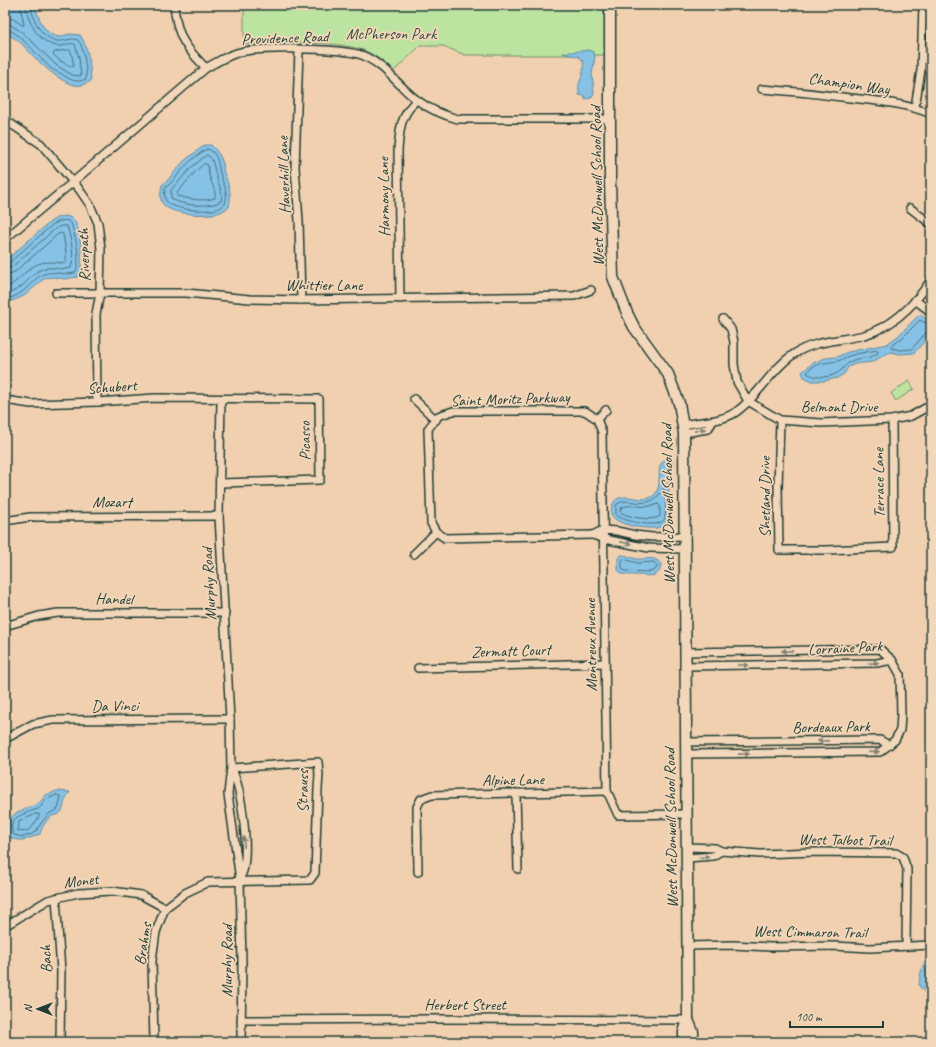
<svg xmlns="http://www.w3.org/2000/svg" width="936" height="1047" viewBox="0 0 936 1047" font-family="Caveat,sans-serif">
	<rect width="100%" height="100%" fill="#f1d0b0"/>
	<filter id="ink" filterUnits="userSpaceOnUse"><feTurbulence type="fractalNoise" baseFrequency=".025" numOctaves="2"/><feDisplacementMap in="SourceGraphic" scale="8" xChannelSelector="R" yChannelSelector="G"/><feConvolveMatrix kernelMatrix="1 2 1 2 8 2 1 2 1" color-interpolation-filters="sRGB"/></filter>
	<g filter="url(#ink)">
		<!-- green -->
		<g fill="#bce39f" stroke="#6e906a">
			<path d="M244 5H610V55H465L443 46H420L394 71C386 65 376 55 366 51 331 39 282 44 244 44Z"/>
			<path d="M909 381 914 389 896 401 891 393Z"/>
		</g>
		<!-- water -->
		<g fill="#86c1e6" stroke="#5d8c9f">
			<path d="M5 5H34L42 25 50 34 58 37 70 34 80 35C89 48 90 66 91 81 88 82 85 84 82 85 64 90 32 55 20 42 15 38 9 36 5 31Z"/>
			<path d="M588 50 593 52 595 56 592 75 594 93 591 98 585 99V96L579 95C579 91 578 85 580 81 583 75 584 69 583 61L578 56 568 55 563 53Z"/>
			<path d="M205 145H211C217 151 221 156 223 164 224 167 223 170 224 173 229 185 232 194 229 207 225 209 222 212 218 213 205 216 171 215 163 204 159 198 161 191 162 185L167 181 184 161Z"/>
			<path d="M66 216C68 217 70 217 72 218 81 224 83 263 80 272 80 272 77 277 77 277L65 279 53 277 45 278 24 296 5 304V261L50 222 58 217Z"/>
			<path d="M920 314 931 323C931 336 922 344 914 353L900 354 890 352 872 362 855 364 848 367 844 374 837 378 824 381H812L804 377 802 372 813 363 825 358 837 357 848 352 887 344 898 336Z"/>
			<path d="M666 459 671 460 674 463 669 472V517L668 522C665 525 662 527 657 528 645 529 616 526 611 514 612 483 640 506 653 496 665 486 653 466 666 459Z"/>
			<path d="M621 555C627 555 631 558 637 559 647 560 654 555 661 564 660 580 647 575 636 575 631 575 627 575 622 574L618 570V558Z"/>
			<path d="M56 791 70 792C63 799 65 807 61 812 59 815 55 815 52 816 47 819 41 828 40 834 30 838 22 843 11 838 8 834 8 831 8 826 10 811 25 810 36 805 40 803 44 797 47 794H50Z"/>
			<path d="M931 957V995H928L919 986C920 977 921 961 931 957Z"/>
		</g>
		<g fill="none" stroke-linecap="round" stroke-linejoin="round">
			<!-- shore -->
			<g stroke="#48727b" stroke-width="1">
				<path d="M5 18 13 19 22 25H24L20 5"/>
				<path d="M5 24 11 25 23 33 56 65 72 75 81 76 79 58 75 44C69 42 63 47 57 46 39 43 27 22 26 5"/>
				<path d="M5 29C19 30 40 60 52 69 55 71 58 72 60 73 69 79 76 84 86 79 87 70 84 47 78 40 71 37 64 42 57 41 41 38 32 19 31 5"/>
				<path d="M69 50 71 51 74 66 72 67 59 60 53 54 55 52Z"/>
				<path d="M207 149C218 151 218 165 220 173 223 185 229 191 225 204 223 206 220 208 217 209 207 212 174 210 167 202 164 198 164 190 166 187 168 185 170 184 171 183 182 170 192 157 207 149Z"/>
				<path d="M207 155C215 159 213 168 216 175 218 184 224 192 221 201 210 208 180 206 171 198V190L191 168Z"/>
				<path d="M204 164H207C209 168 208 173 210 178 212 185 216 190 215 198 204 202 189 199 177 196V193L195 172Z"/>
				<path d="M5 264 9 263 52 225C59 221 65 218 71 223 75 236 82 260 75 273 64 276 54 270 44 274 35 277 29 287 22 292 17 296 11 298 5 300"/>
				<path d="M5 269 12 267 55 229 61 226H67C71 239 75 255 71 268 61 271 50 265 40 270 32 274 27 283 19 288 15 291 10 293 5 295"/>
				<path d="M5 275 10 274 16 271 58 234 61 233 63 234 66 252V263C57 263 49 261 41 263 26 267 19 283 5 288"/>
				<path d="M931 326 920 320 901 339 892 345 891 348 900 350 912 349 927 331 931 329"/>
				<path d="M877 350 878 353C870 359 864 357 854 360 847 362 845 367 840 371 833 378 815 379 807 373 813 362 828 363 838 361 842 360 845 357 849 356 858 353 868 352 877 350Z"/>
				<path d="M664 489 665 491C665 497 667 515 664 520 658 529 623 521 616 515V507L617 504 623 501C640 502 653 507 662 490Z"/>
				<path d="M658 504 660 506V516C654 522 627 517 620 512L621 508C631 502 646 510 658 504Z"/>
				<path d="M624 559 637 563 653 562 657 565V568L653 571 650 572 625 571 622 568V561Z"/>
				<path d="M56 795 60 796 61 797 58 809 49 814 41 823 36 831 32 834 23 837 14 835C4 817 27 813 38 809 42 807 44 801 47 799 50 798 53 797 56 795Z"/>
				<path d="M36 814H39V817C33 825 30 834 18 831L19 822Z"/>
			</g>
			<!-- street casing -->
			<g stroke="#1f3d34" stroke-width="10">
				<g id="street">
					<path d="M174 5C175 15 177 27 181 36 185 46 198 60 206 68"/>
					<path d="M299 50 295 167 299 221 301 300"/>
					<path d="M762 89C792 91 821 94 850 98 878 101 905 103 931 114"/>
					<path d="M915 107 921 70 923 5"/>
					<path d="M5 120 41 144 79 189 90 205 98 223 101 249 100 293 96 314 97 402"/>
					<path d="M910 208 931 224"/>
					<path d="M5 239 73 182 206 68C219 61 231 53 245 51 267 48 348 47 366 57 387 67 399 87 417 100 430 110 443 115 458 119H610"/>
					<path d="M56 293H186L250 299 301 300 574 296 591 290"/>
					<path d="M400 299 398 150C400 127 400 118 416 100"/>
					<path d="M915 300 931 312"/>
					<path d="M723 319 731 329 734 342V364L737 382 748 401 780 420 821 423 892 420 911 416 931 405"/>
					<path d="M221 399 219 516 230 719 231 768 228 794 240 880 242 962 241 1042"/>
					<path d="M414 399 436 420"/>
					<path d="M5 400 31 404 97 402 155 398 319 399 320 480 220 483"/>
					<path d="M597 419 602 432 607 791 618 815 687 814"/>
					<path d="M597 419 606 410"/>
					<path d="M780 420 778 487 779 550H827L893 547 892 420"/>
					<path d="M683 425C701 421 721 422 736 412 759 396 771 369 794 354 815 340 840 341 864 335 893 327 915 304 931 280"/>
					<path d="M684 433 708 429 713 421"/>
					<path d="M5 521 30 517 219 516"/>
					<path d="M593 535 445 538 436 532 431 523 428 429 438 416 453 411H585L597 419"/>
					<path d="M684 549 649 548 604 539 593 535 603 530 617 531 635 535 652 537 685 536"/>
					<path d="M414 554 436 532"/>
					<path d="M5 626 39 616 58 613H225"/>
					<path d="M685 652 880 649 892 660 900 674 901 714 900 730 895 740 880 752 686 754"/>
					<path d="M685 666 877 663 892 660"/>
					<path d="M418 668 605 663"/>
					<path d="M5 739 33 724 53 720 230 719"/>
					<path d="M686 742 880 740 889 745"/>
					<path d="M232 769C242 791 248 842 244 866 244 870 242 874 240 878"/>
					<path d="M516 794 518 869"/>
					<path d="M687 847 715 848 721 851 760 854 815 852 896 853 903 857 907 869 906 946"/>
					<path d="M687 858 713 856 721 851"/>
					<path d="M418 872 417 807 421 799 432 795 607 791"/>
					<path d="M56 898 61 971 60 1042"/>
					<path d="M5 926 48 900 78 893 112 891 141 895 165 908"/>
					<path d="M688 946 733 945 771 947 834 946 870 948 931 945"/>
					<path d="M241 1020 430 1019 688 1020"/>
					<path d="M154 1042 152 960 156 932 165 908 185 893 208 882 310 880 315 873 318 789 319 775 318 762 231 768"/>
				</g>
			</g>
			<!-- secondary casing -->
			<g stroke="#1f3d34" stroke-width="13">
				<g id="secondary">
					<path d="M610 5V182L613 277 627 313 634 327 668 374 679 403 684 433 688 1020 684 1032V1042"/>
					<path d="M688 1020 693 1032V1042"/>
				</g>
			</g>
			<!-- street -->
			<use href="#street" stroke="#f3d7ba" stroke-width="7"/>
			<!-- secondary -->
			<use href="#secondary" stroke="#f3d7ba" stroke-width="10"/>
		</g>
		<!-- one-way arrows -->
		<defs><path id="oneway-solid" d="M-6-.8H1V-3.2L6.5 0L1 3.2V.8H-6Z"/></defs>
		<g fill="#7e8270">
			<use href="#oneway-solid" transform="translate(700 430) rotate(-11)"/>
			<use href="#oneway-solid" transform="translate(626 543) rotate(11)"/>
			<use href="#oneway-solid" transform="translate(787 651) rotate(179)"/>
			<use href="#oneway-solid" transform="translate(873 663) rotate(-4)"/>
			<use href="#oneway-solid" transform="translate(743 665) rotate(-1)"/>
			<use href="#oneway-solid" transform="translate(823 741) rotate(179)"/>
			<use href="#oneway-solid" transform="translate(874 752) rotate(-4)"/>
			<use href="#oneway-solid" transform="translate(744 754) rotate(-1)"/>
			<use href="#oneway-solid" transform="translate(244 842) rotate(-92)"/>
			<use href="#oneway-solid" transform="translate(704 857) rotate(-4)"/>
		</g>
	</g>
	<g text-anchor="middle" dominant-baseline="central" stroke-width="3.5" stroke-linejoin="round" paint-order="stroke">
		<!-- park labels -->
		<g font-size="16" fill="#2f4e3f" stroke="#f3d7ba">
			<text x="391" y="34">McPherson Park</text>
		</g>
		<!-- street labels -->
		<g font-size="16" fill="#1f3d34" stroke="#f3d7ba">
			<text transform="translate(285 38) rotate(-2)">Providence Road</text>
			<text transform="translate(849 84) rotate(8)">Champion Way</text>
			<text transform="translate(284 175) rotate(-92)">Haverhill Lane</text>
			<text transform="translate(597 186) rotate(-91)">West McDonwell School Road</text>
			<text transform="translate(384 197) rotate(-91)">Harmony Lane</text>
			<text transform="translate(84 255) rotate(-92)">Riverpath</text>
			<text x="324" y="285">Whittier Lane</text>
			<text transform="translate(112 387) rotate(-4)">Schubert</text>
			<text transform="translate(510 399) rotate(-2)">Saint Moritz Parkway</text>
			<text x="839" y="407">Belmont Drive</text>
			<text transform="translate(305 441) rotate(-91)">Picasso</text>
			<text transform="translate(879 483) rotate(-91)">Terrace Lane</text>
			<text transform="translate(765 497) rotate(-90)">Shetland Drive</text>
			<text x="112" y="502">Mozart</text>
			<text transform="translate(668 504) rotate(-91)">West McDonwell School Road</text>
			<text transform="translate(209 584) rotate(-93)">Murphy Road</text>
			<text x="114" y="599">Handel</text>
			<text transform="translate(591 645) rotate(-91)">Montreux Avenue</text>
			<text transform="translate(845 648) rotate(-3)">Lorraine Park</text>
			<text transform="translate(511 651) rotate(-2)">Zermatt Court</text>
			<text x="115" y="706">Da Vinci</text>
			<text transform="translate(831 727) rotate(-1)">Bordeaux Park</text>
			<text transform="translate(513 780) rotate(-1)">Alpine Lane</text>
			<text transform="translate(303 791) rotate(-90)">Strauss</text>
			<text transform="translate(671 828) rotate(-91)">West McDonwell School Road</text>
			<text transform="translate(845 840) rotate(1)">West Talbot Trail</text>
			<text transform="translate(81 881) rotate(-7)">Monet</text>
			<text transform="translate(810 932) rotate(1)">West Cimmaron Trail</text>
			<text transform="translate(143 944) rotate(-81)">Brahms</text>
			<text transform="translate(46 959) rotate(-93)">Bach</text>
			<text transform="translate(227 961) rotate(-90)">Murphy Road</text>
			<text x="465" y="1005">Herbert Street</text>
		</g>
	</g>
	<!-- margin -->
	<rect width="936" height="1047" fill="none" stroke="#f3d7ba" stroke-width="20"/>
	<rect x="10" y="10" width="916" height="1027" fill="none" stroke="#1f3d34" stroke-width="1.5" filter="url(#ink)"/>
	<!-- north arrow -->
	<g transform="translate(38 1009) rotate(270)" stroke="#f3d7ba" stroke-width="3" paint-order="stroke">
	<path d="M0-3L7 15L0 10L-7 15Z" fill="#1f3d34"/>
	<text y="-6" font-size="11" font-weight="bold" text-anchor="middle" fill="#1f3d34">N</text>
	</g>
	<!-- scale -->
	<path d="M790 1021v6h93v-6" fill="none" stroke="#1f3d34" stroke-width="2"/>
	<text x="796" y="1021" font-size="12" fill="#1f3d34" stroke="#f3d7ba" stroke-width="3" paint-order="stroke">100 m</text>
</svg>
